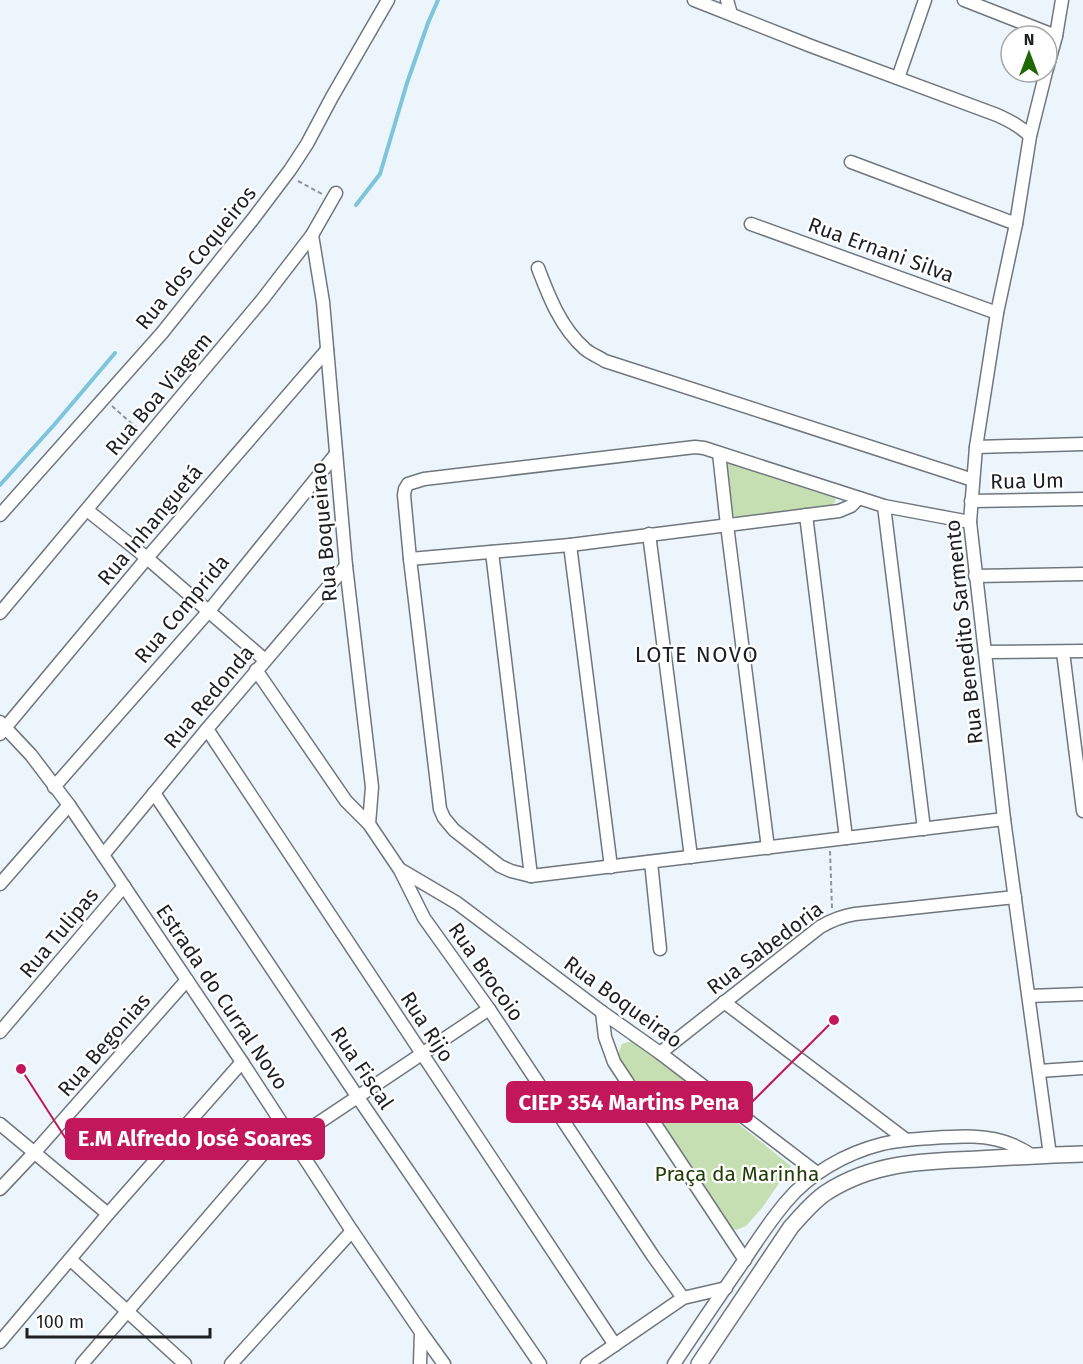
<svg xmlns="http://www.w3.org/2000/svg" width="1083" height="1364" viewBox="0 0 1083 1364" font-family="'Fira Sans',sans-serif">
	<rect width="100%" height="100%" fill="#edf5fc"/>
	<!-- green -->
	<g fill="#c5dfb3">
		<path d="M729 462 836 496 835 502 831 505 737 517 733 515 731 511 726 467Z"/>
		<path d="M634 1040 791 1166 762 1208 746 1226 736 1230 719 1222 617 1057 622 1044Z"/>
	</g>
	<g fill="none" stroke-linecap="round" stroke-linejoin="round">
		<!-- stream -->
		<g stroke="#7ec4db" stroke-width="4">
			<path d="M356 205 380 174 407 83 428 23 438 0"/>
			<path d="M0 485 54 425 115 353"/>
		</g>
		<!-- minor casing -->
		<g stroke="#70767d" stroke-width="15">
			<g id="minor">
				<path d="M694 0 811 46 997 115C1010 121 1020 126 1030 136"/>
				<path d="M727 0 731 14"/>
				<path d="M964 0 1056 36"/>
				<path d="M1047 69 1056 36 1062 0"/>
				<path d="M1046 72 1030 136 1016 224 997 313 976 447 970 522 1004 819 1050 1155"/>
				<path d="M898 78 925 0"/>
				<path d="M851 162 1016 224"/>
				<path d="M751 224 997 313"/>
				<path d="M312 235 323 302 346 566 372 787 369 824"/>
				<path d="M538 268C549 297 561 328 585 349 591 354 599 357 605 361L973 480"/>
				<path d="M976 447 1083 444"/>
				<path d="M719 453 727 525 768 848"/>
				<path d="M971 501 1083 499"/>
				<path d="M884 506 924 829"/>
				<path d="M87 510 147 558 265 660"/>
				<path d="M0 515 162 333 253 219 290 170 307 144 332 97 388 0"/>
				<path d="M806 515 846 838"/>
				<path d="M970 522 884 506 704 448 695 447 424 479 408 484 405 489 404 495 410 559 440 809 444 818 454 830 500 866 511 871 531 876 1004 819"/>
				<path d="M649 534 691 857"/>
				<path d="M570 545 611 867"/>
				<path d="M492 552 531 876"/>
				<path d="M410 559 570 545 839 511 851 506 859 498"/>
				<path d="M975 576 1083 574"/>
				<path d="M0 613 262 300 312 235 336 193"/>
				<path d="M985 652 1083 651"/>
				<path d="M1063 652 1083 811"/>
				<path d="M256 670 346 801 369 824 400 870 424 918 489 1009 653 1256 683 1298"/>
				<path d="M0 722 31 755 69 805 103 855 242 1062 352 1231 421 1332 420 1364"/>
				<path d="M207 729 615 1345"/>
				<path d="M0 734 147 558 327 350"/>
				<path d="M54 787 208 612 336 454"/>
				<path d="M154 793 357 1096 540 1364"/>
				<path d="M103 855 207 729 346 566"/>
				<path d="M651 862 660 949"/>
				<path d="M401 870 457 903 602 1012 660 1053 817 1173"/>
				<path d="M0 884 69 805"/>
				<path d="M1029 996 1083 994"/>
				<path d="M724 1002 905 1139"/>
				<path d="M602 1012 605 1037 614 1062 745 1260"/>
				<path d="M0 1032 124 886"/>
				<path d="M660 1053 820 927C832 920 842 916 855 914L1015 897"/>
				<path d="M1039 1071 1083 1068"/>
				<path d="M0 1124 108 1214"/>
				<path d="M293 1140 489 1009"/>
				<path d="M0 1189 34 1153 187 980"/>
				<path d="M71 1260 185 1364"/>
				<path d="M421 1332 444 1364"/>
				<path d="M0 1342 108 1214 242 1062"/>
				<path d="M82 1364 285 1128"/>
				<path d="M231 1364 352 1231"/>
				<path d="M587 1364 683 1298 726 1288"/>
				<path d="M674 1364C696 1331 718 1298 741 1265 755 1244 769 1222 786 1202 809 1174 846 1153 882 1144 898 1140 915 1139 932 1138 958 1136 989 1134 1013 1145 1020 1148 1027 1152 1033 1156"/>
			</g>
		</g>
		<!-- major casing -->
		<g stroke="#70767d" stroke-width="18">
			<path id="major" d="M699 1364 791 1227C802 1215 813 1201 827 1192 874 1162 924 1161 978 1159 1013 1157 1048 1155 1083 1154"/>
		</g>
		<!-- path -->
		<g stroke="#8e9499" stroke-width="2" stroke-dasharray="4.5 3" stroke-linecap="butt">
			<path d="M298 181 322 194"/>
			<path d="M112 406 139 430"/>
			<path d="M830 851 832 908"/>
		</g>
		<!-- minor -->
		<use href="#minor" stroke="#fff" stroke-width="12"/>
		<!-- major -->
		<use href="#major" stroke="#fff" stroke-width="15"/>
	</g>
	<g text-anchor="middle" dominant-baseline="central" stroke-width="4.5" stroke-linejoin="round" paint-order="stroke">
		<!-- street labels -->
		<g font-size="21" fill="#1d2023" stroke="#fff">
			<text transform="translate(881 250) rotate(20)">Rua Ernani Silva</text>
			<text transform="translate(196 258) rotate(-51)">Rua dos Coqueiros</text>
			<text transform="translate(159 394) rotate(-50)">Rua Boa Viagem</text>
			<text transform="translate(1027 481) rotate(-1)">Rua Um</text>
			<text transform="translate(150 525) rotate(-50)">Rua Inhanguetá</text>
			<text transform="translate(324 532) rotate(-95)">Rua Boqueirao</text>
			<text transform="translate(182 609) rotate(-50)">Rua Comprida</text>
			<text transform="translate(964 632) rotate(-96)">Rua Benedito Sarmento</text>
			<text transform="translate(209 697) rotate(-50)">Rua Redonda</text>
			<text transform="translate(59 933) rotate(-50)">Rua Tulipas</text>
			<text transform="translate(765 948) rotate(-37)">Rua Sabedoria</text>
			<text transform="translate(486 972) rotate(55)">Rua Brocoio</text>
			<text transform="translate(222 997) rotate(56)">Estrada do Curral Novo</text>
			<text transform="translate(623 1002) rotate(36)">Rua Boqueirao</text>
			<text transform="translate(427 1027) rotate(57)">Rua Rijo</text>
			<text transform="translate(104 1045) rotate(-49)">Rua Begonias</text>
			<text transform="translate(362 1068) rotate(56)">Rua Fiscal</text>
		</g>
		<!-- park labels -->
		<g font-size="21" fill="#223d06" stroke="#fff">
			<text x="737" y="1174">Praça da Marinha</text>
		</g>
		<!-- neighbourhood labels -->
		<g font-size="22" letter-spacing="1.5" fill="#1d2023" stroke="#fff">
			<text x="697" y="654">LOTE NOVO</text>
		</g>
	</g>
	<!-- callouts -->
	<path fill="none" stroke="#c2185b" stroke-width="2" d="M834 1020L752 1102M21 1069L66 1139"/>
	<g fill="#c2185b" stroke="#fff" stroke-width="2">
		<circle cx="834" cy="1020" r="6"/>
		<circle cx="21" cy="1069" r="6"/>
	</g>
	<g fill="#c2185b" stroke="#c2185b" stroke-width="2">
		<rect x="507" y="1082" width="245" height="40" rx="6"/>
		<rect x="66" y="1119" width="258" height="40" rx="6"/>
	</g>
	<g font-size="22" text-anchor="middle" font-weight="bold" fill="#fff">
		<text x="629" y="1110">CIEP 354 Martins Pena</text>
		<text x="195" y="1146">E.M Alfredo José Soares</text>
	</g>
	<!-- north arrow -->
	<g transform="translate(1029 54)"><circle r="28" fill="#ffffff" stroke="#a5a6a7" stroke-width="1.5"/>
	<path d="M0-4.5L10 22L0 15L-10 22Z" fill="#206801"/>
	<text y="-9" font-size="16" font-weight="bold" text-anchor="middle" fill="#1d2023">N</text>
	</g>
	<!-- scale -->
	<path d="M27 1328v9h183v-9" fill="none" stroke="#1d2023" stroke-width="3"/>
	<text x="36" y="1328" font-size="18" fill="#1d2023" stroke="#ffffff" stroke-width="4.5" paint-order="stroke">100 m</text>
</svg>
